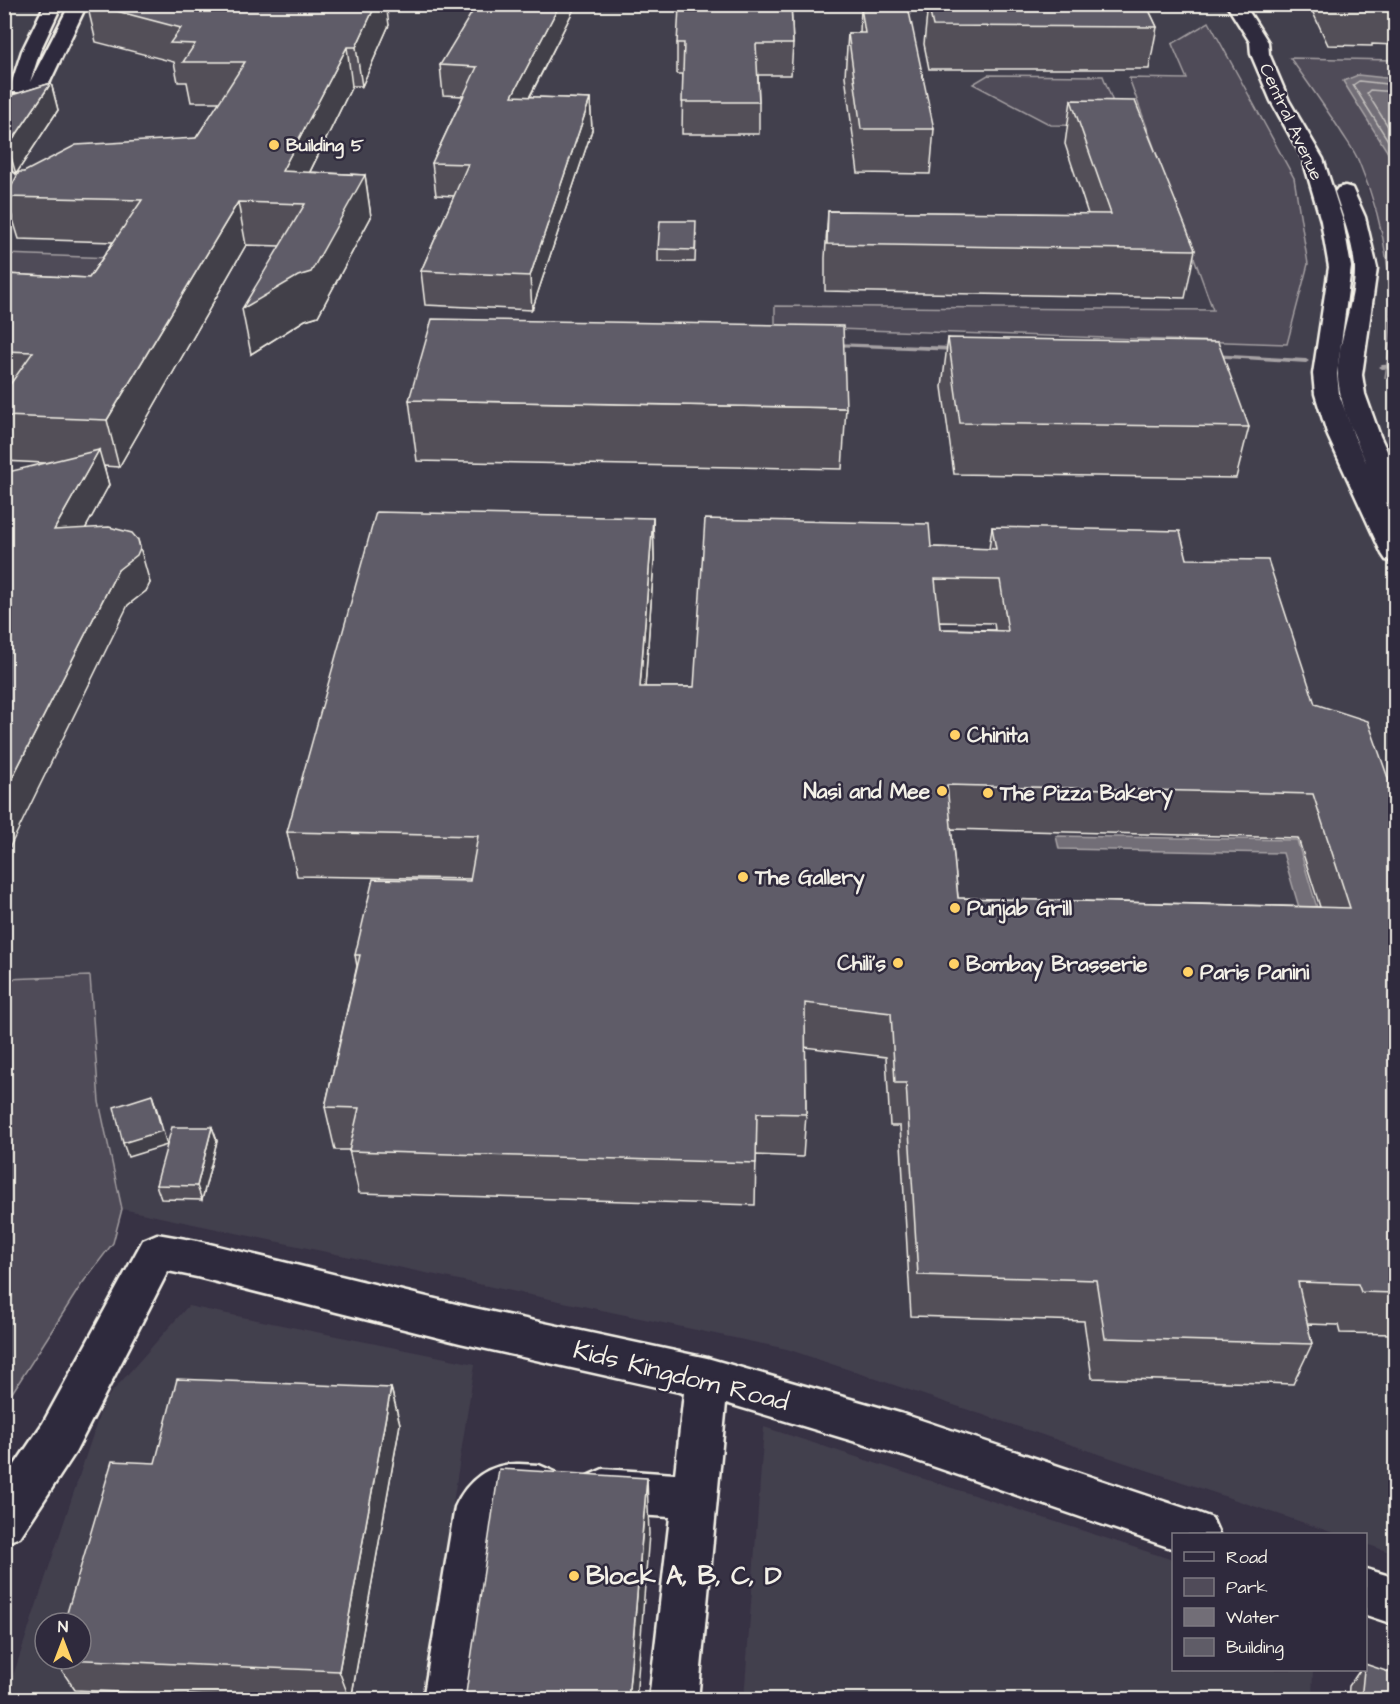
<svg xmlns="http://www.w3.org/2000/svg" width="1400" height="1704" viewBox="0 0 1400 1704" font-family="'Architects Daughter',sans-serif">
	<rect width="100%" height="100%" fill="#373244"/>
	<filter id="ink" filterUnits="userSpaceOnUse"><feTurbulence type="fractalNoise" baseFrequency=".0167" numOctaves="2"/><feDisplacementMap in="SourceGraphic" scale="12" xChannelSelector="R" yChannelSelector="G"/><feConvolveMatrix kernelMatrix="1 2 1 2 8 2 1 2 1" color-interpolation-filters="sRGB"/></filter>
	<g filter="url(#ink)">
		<!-- built -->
		<g fill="#433f4e" fill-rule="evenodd">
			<path d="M4 5H1395V60L1290 59 1323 102 1358 160 1384 241 1391 293 1389 349 1385 378 1396 379 1395 1554 1366 1544V1534H1337L787 1349 122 1209 99 1102 90 977 5 979Z"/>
			<path d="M188 1306 475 1364 422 1699 5 1700 104 1401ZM45 1623H81V1659H45Z"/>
			<path d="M764 1427 1173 1560 1174 1670H1313L1312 1699H744Z"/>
		</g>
		<!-- green -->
		<g fill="#504b59" stroke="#a29ea0" stroke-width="1.5">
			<path d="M1209 22 1294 178 1308 264 1287 344 775 327V306L1213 310 1129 78 1187 79 1172 44Z"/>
			<path d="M1290 58 1395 60V379L1385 378C1397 301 1389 234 1359 162 1355 151 1346 140 1340 130 1324 106 1308 82 1290 58Z"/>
			<path d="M988 75 1103 76 1122 126 1051 125 973 84Z"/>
			<path d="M5 254 111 258 81 305 5 303Z"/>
			<path d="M90 976 99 1102 122 1209 113 1243 81 1285 5 1404V979Z"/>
		</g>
		<!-- water -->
		<g fill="#726e77" stroke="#a6a2a4" stroke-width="1.5">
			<path d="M1358 75 1395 79V164L1343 81Z"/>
			<path d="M1056 836 1297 840 1326 938H1308L1283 853 1059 849Z"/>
		</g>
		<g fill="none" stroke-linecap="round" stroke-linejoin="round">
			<!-- shore -->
			<g stroke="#c0bdbb" stroke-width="1.5">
				<path d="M1396 85 1359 81 1353 85 1396 153"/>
				<path d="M1396 92 1370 90 1367 93 1396 139"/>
			</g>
			<!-- stream -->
			<g fill="#a6a2a4" fill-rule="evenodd">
				<path d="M833 343 957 347 960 349 957 351 831 346 830 345Z"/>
				<path d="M1211 354 1306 359 1309 361 1306 363 1209 357V355Z"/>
				<path d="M1396 364V368L1382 369 1379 367 1382 365Z"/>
			</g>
			<!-- minor casing -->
			<g stroke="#f4f1e8" stroke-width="5">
				<g id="minor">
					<path d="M45 4H62L40 51 30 82 70 4H87L45 92H12L10 88 22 51Z"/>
					<path d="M1226 4H1244L1268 42 1269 54 1289 101 1323 159 1343 221 1351 267 1337 374 1339 394 1354 436 1369 469C1357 441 1341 410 1338 378 1336 346 1356 300 1355 268 1354 245 1342 214 1335 192L1338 188 1345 186 1352 188 1365 217 1377 268 1362 375 1365 394 1380 436 1396 470V507L1385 502 1396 524V562L1386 560 1382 554 1328 436 1315 394 1313 374 1329 267 1321 221 1303 159 1271 101 1251 54 1250 42Z"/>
					<path d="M157 1234 197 1241 460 1305 707 1358 903 1414 1196 1512 1212 1518 1219 1534H1174V1549L903 1456 726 1403 698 1700H649L670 1517 603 1513 587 1506 580 1491 587 1476 603 1469 675 1474 684 1393 460 1343 197 1277 168 1271 75 1453 20 1537 4 1543V1481L43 1423 143 1240Z"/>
					<path d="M519 1464 539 1465 555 1472 561 1487 555 1502 539 1509 508 1507 499 1516 472 1700H423L455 1507C467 1480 489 1463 519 1464Z"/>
					<path d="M1366 1569 1396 1578V1625L1366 1615Z"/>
				</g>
			</g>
			<!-- minor -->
			<use href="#minor" fill="#2f2a3d" fill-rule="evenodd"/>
		</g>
		<!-- wall -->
		<g fill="#524f59" stroke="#f4f1e8" stroke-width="1.5" fill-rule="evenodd">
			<path d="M87 4H376L389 25 362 86H352L310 172 365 175 371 217 318 316 305 320 251 354 280 246 246 245 119 467 104 466 109 485 85 529 148 576 150 583 146 591 128 605 44 463 4 461V274L89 278 113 242 19 239 6 197 24 172 196 138 220 102H191L187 82H178L174 62 96 42Z"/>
			<path d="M724 4H791L793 44 791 75H758L759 102V134H682L683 74H677V43L724 8Z"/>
			<path d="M928 4H1146L1157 27 1149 69H929L924 44Z"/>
			<path d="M1309 4H1395V45L1372 44V46L1328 45Z"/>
			<path d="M861 7 934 129 930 174 858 173 845 76 848 33H860Z"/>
			<path d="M574 9 530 97 590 99 592 130 532 310 425 305 421 271 454 196 436 195 432 163 463 96 443 95 440 65Z"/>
			<path d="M51 83 58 110 16 174 5 167 4 168V96L6 97Z"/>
			<path d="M1071 100 1195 250 1185 298 825 291V258L828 211 1088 214 1065 144Z"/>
			<path d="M696 234 695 262H658V249Z"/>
			<path d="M948 338 1249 427 1236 478 954 474 942 387Z"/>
			<path d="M409 400 846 408 842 469 417 461Z"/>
			<path d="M653 518 654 560 645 687H694L931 547 989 549 992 527 1187 559 1315 704 1395 798V1334L1340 1333 1338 1325 1307 1324 1312 1344 1293 1384 1092 1378 1084 1321 911 1316 900 1126H890L886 1057 805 1047 806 1114 803 1157 756 1155 755 1205 359 1193 349 1150H335L325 1107 357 966 355 955 470 881 471 879 297 876 287 832ZM939 622 994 623 995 630 940 629ZM951 829 1298 838 1320 907 958 898Z"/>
			<path d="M212 1127 217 1141 202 1200 161 1199 156 1185Z"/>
			<path d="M391 1388 400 1424 351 1700H298L75 1690 54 1659 155 1463Z"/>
			<path d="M1360 1670H1365L1395 1700H1348L1349 1686Z"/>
		</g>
		<!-- shaded-wall -->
		<g fill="#424048" stroke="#f4f1e8" stroke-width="1.5">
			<path d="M376 4H386L389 25 362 86 356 47Z"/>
			<path d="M560 4H574V9L514 127 512 96Z"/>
			<path d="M347 47 352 86 294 204 282 171Z"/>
			<path d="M51 83 58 110 16 174 8 147Z"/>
			<path d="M590 99 592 130 532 310 530 276Z"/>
			<path d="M365 175 371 217 318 316 305 320 251 354 242 309Z"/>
			<path d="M238 202 246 245 119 467 107 420Z"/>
			<path d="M99 450 109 485 65 566 54 530Z"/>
			<path d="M653 518 654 560 642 730 640 687Z"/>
			<path d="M138 540 150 583 146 591 128 605 4 859V794L118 570Z"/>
			<path d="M152 1095 157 1110 167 1145 128 1157 123 1143Z"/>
			<path d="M212 1127 217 1141 202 1200 197 1186Z"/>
			<path d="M391 1388 400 1424 351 1700H350L339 1671Z"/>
			<path d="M647 1478 649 1534 636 1700H628Z"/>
		</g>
		<!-- building -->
		<g fill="#5f5c67" stroke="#f4f1e8" stroke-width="1.5" fill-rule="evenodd">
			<path d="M90 4H376L356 47H347L282 171 365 175 311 272 298 276 242 309 305 204 238 202 107 420 4 416V393L33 352 4 351V274L89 278 142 200 6 197 19 172H24L76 145 196 138 245 62H183L195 44 170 43 181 28Z"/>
			<path d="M477 4H560L512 96 590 99 530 276 421 271 468 164 432 163 477 67 440 65Z"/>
			<path d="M727 4H791L793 44H756L759 102H682L684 43H677L679 7 727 8Z"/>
			<path d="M928 4H1146L1157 27 933 26Z"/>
			<path d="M861 7H908L934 129H861L848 33H865Z"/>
			<path d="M51 83 8 147 4 144V96L6 97Z"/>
			<path d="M1071 100 1135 101 1195 250 827 244 828 211 1111 214Z"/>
			<path d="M660 221H696L695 250 658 249Z"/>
			<path d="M432 319 843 326 846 408 409 400Z"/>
			<path d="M948 338 1218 342 1249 427 960 423Z"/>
			<path d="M99 450 54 530 109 527 132 533 138 540 140 548 137 555 118 570 4 794V473Z"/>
			<path d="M376 512 653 518 640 687H694L705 519 929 524 931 547 996 549 992 527 1180 531 1187 559 1268 560 1315 704 1368 721 1395 798V1293L1361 1292 1358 1284 1298 1282 1312 1344 1105 1338 1096 1280 918 1275 906 1083H895L891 1013 805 1003 806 1114 757 1113 756 1163 349 1151 359 1108 325 1107 360 955H355L373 879 470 881 478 836 287 832ZM935 579 1000 580 1008 631 940 629ZM947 785 1313 794 1350 908 958 898Z"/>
			<path d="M152 1095 162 1131 123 1143 114 1107Z"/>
			<path d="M172 1127H212L197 1186 156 1185Z"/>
			<path d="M177 1379 391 1388 339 1671 64 1659H81V1623H64L112 1461 155 1463Z"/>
			<path d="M499 1469 647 1478 628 1700H465Z"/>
			<path d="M1365 1664 1395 1674V1700H1361L1364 1670H1365Z"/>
		</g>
	</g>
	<!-- markers -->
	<g fill="#ffd166" stroke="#2f2a3d" stroke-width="2">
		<circle cx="274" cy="145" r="6"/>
		<circle cx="955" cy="735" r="6"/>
		<circle cx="942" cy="791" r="6"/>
		<circle cx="988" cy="793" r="6"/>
		<circle cx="743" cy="877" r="6"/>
		<circle cx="955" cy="908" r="6"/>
		<circle cx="898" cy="963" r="6"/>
		<circle cx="954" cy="964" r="6"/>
		<circle cx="1188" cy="972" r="6"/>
		<circle cx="574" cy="1576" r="6"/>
	</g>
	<g text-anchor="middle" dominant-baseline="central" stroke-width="5" stroke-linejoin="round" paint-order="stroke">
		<!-- far-street labels -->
		<g font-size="18" fill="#f4f1e8" stroke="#2f2a3d">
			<text transform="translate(1291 122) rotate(65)">Central Avenue</text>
		</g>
		<!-- far-poi labels -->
		<g font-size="18" font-weight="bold" fill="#f4f1e8" stroke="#2f2a3d" text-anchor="start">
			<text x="286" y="145">Building 5</text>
		</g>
		<!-- poi labels -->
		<g font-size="21" font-weight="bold" fill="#f4f1e8" stroke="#2f2a3d" text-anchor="start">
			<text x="967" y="735">Chinita</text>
			<text x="930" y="791" text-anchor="end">Nasi and Mee</text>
			<text x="1000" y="793">The Pizza Bakery</text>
			<text x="755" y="877">The Gallery</text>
			<text x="967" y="908">Punjab Grill</text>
			<text x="886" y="963" text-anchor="end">Chili's</text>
			<text x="966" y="964">Bombay Brasserie</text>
			<text x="1200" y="972">Paris Panini</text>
		</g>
		<!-- near-street labels -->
		<g font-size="26" fill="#f4f1e8" stroke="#2f2a3d">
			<text transform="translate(681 1376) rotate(14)">Kids Kingdom Road</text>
		</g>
		<!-- near-poi labels -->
		<g font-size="26" font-weight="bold" fill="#f4f1e8" stroke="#2f2a3d" text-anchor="start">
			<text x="586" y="1576">Block A, B, C, D</text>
		</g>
	</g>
	<!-- margin -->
	<rect width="1400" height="1704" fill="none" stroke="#2f2a3d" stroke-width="24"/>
	<rect x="12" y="12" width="1376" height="1680" fill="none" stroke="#f4f1e8" stroke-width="2" filter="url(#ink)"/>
	<!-- legend -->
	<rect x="1172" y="1533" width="195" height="138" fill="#2f2a3d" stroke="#7e7a81" stroke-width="1.5"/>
	<rect x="1184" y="1552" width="30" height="9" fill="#2f2a3d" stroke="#7e7a81" stroke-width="1.5"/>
	<text x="1226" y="1563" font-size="18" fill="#f4f1e8">Road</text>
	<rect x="1184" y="1578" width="30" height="18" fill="#504b59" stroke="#7e7a81" stroke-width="1.5"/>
	<text x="1226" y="1593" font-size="18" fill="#f4f1e8">Park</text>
	<rect x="1184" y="1608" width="30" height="18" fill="#726e77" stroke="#7e7a81" stroke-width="1.5"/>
	<text x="1226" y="1623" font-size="18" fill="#f4f1e8">Water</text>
	<rect x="1184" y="1638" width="30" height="18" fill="#5f5c67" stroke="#7e7a81" stroke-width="1.5"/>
	<text x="1226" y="1653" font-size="18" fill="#f4f1e8">Building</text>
	<!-- north arrow -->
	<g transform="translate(63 1641)"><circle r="28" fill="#2f2a3d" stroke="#7e7a81" stroke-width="1.5"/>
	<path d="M0-4.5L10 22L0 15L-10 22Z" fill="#ffd166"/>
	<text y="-9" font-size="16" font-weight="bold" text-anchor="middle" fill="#f4f1e8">N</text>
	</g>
</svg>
